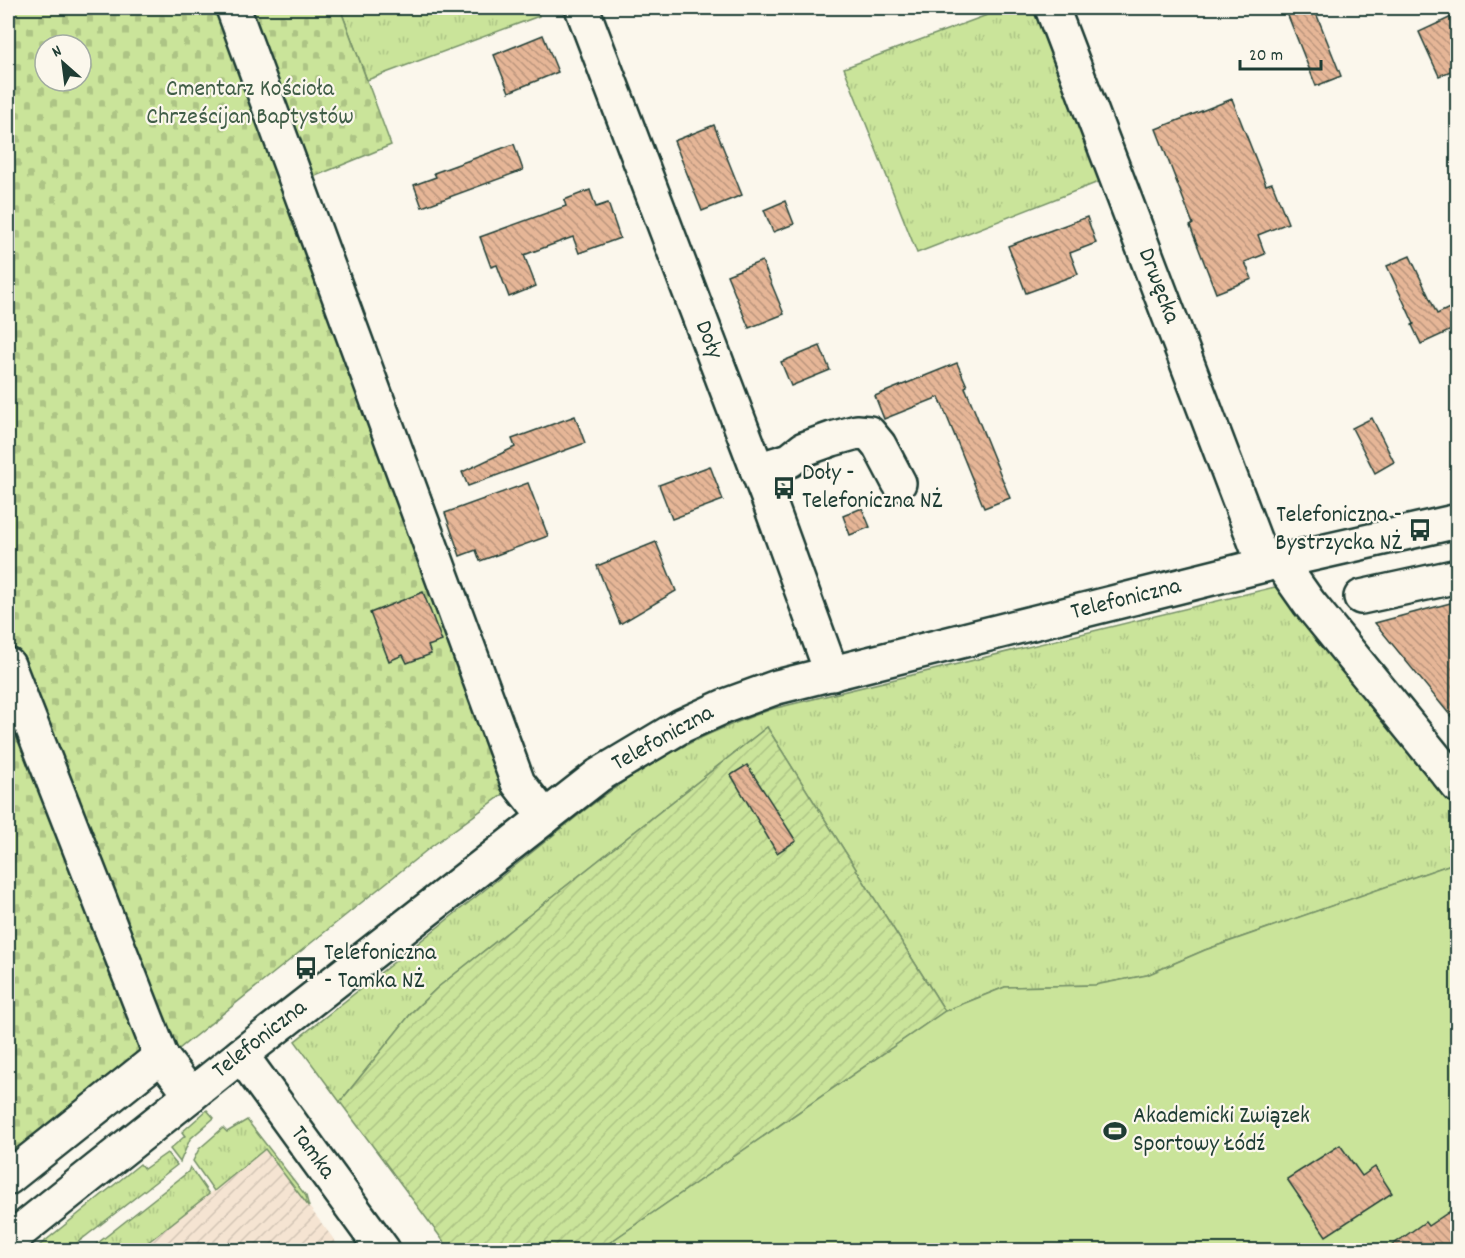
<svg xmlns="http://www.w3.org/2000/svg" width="1465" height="1258" viewBox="0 0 1465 1258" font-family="Dekko,sans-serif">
	<defs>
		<pattern id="industrial-furrows" width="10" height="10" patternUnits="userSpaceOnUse" patternTransform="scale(1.5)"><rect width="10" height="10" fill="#f5e4d2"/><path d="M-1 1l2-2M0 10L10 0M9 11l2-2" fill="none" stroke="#d2c4b5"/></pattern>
		<pattern id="grass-tufts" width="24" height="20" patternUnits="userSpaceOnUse" patternTransform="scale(1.5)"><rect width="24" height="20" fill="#cae49a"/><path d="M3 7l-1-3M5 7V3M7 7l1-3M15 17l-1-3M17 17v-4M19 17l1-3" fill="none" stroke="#adc485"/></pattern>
		<pattern id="cemetery-stones" width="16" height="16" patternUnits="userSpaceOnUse" patternTransform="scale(1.5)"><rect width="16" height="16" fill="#cae49a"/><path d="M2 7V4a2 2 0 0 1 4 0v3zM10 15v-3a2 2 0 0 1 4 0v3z" fill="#adc485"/></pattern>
		<pattern id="garden-furrows" width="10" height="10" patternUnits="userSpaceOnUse" patternTransform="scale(1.5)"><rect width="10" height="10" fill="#cae49a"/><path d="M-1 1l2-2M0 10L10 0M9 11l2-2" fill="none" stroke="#adc485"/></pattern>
		<pattern id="building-back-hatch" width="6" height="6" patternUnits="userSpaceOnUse" patternTransform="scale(1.5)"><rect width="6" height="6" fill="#e6b697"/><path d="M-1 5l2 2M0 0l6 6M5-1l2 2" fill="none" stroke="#ba957c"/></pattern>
	</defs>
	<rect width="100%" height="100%" fill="#fbf7ec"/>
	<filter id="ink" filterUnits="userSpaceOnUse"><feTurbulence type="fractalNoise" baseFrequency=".0167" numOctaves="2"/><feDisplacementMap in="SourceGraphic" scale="12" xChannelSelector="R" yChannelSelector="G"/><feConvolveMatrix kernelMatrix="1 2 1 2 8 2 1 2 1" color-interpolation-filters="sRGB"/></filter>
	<g filter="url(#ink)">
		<!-- industrial -->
		<path fill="url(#industrial-furrows)" d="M265 1149 342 1250H138Z"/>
		<!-- grass -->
		<g fill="url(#grass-tufts)" stroke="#749067" stroke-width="1.5">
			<path d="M340 8H536L539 16 367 80Z"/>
			<path d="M1006 8H1033L1101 181 917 253 844 68Z"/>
			<path d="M1279 586 1457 797V862L1205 950 1147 975 1095 985 1005 987 945 1011 767 727 437 988 413 1011 340 1102 295 1041 585 810C608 792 632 775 658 760 694 739 733 723 772 709Z"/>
			<path d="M207 1110 214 1118 190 1139 180 1162 170 1149 185 1136 182 1132Z"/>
			<path d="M247 1120 306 1196 309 1207 265 1149 214 1191 193 1161 199 1149 223 1128 227 1132Z"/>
			<path d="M167 1153 177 1165 68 1250H34L140 1164 144 1169Z"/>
			<path d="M190 1167 209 1194 138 1250H89L188 1172Z"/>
		</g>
		<!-- cemetery -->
		<path fill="url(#cemetery-stones)" stroke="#749067" stroke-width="1.5" fill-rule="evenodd" d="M8 8H340L391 145 308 179 527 777 432 846 8 1186ZM45 45H81V81H45Z"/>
		<!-- garden -->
		<path fill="url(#garden-furrows)" stroke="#749067" stroke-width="1.5" d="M767 727 945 1011 599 1250H450L340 1102 413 1011 437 988Z"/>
		<!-- pitch -->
		<path fill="#cae49a" stroke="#749067" stroke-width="1.5" d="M1457 862V1250H599L945 1011 1005 987 1095 985 1147 975 1205 950Z"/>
		<!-- building -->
		<g fill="url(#building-back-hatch)" stroke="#1f3d34" stroke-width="1.5">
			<path d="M1285 8H1314L1341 76 1316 86Z"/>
			<path d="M1458 14V68L1439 76 1419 32Z"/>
			<path d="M543 35 558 72 509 92 494 55Z"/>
			<path d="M1232 99 1266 185 1272 183 1288 223 1258 235 1265 254 1245 262 1252 279 1216 293 1190 226 1193 224 1156 129Z"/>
			<path d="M714 125 742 195 702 211 674 141Z"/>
			<path d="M514 144 523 170 422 207 414 185 436 177 434 173Z"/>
			<path d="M590 190 596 207 608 203 620 238 579 253 573 237 524 255 536 286 509 297 497 265 491 267 480 237 566 206 564 200Z"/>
			<path d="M785 201 794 224 773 232 764 210Z"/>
			<path d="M1087 217 1096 243 1070 253 1078 274 1026 293 1008 246Z"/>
			<path d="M1410 256 1437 314 1458 304V327L1421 344 1412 325 1414 324 1387 266Z"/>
			<path d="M762 261 784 314 749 328 727 275Z"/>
			<path d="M820 346 830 370 791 386 781 362Z"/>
			<path d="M957 363 967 386 965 387 1010 498 984 508 939 397 884 419 875 396Z"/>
			<path d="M575 416 585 443 468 486 462 472 515 447 512 439Z"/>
			<path d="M1372 418 1394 462 1375 473 1352 428Z"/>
			<path d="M710 466 723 500 672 519 659 485Z"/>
			<path d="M528 483 548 536 480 561 476 550 460 556 445 513Z"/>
			<path d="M862 508 870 527 850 535 843 516Z"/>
			<path d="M656 542 676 591 620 624 597 566Z"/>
			<path d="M423 592 442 641 428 646 431 654 407 663 403 655 389 661 370 613Z"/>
			<path d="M1458 601V725L1375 623Z"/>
			<path d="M747 765 796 841 777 853 731 775Z"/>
			<path d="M1340 1145 1362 1176 1375 1167 1392 1193 1326 1236 1287 1179Z"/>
			<path d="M1458 1206V1251H1384L1425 1222 1428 1226Z"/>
		</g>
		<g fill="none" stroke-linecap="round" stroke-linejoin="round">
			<!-- minor casing -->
			<g stroke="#1f3d34" stroke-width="38">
				<g id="minor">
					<path d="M233 8 518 783 545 817"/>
					<path d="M582 8 767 495 832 674"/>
					<path d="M1052 8 1264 565"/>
					<path d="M757 470 790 460 804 449 832 439 857 432 869 433 879 445 899 483"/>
					<path d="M1280 562 1309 603 1458 786"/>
					<path d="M1361 597 1458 576"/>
					<path d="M8 665 161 1056 191 1095"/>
					<path d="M241 1055 383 1250"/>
					<path d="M8 1178 161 1056"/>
					<path d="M8 1241 241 1055 599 775 681 726 725 706 777 687 1264 565 1458 521"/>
				</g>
			</g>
			<!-- minor -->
			<use href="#minor" stroke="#fbf7ec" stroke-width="33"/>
		</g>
	</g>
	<!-- icons -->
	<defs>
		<g id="bus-bare" transform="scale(1.8)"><path d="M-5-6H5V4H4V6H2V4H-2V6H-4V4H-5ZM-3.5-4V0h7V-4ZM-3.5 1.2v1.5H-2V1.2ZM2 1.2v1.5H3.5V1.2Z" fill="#1f3d34" stroke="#fbf7ec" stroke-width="2.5" paint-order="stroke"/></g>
		<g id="stadium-bare" transform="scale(1.8)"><path d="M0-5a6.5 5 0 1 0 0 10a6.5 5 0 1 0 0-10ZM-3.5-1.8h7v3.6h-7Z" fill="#1f3d34" stroke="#fbf7ec" stroke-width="2.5" paint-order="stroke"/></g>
	</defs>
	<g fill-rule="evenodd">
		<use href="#bus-bare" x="784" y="488"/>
		<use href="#bus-bare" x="1420" y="530"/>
		<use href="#bus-bare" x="306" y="968"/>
		<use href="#stadium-bare" x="1115" y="1131"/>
	</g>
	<g text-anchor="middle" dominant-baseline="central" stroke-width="4.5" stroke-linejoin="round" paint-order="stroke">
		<!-- park labels -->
		<g font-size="24" fill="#415e48" stroke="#fbf7ec">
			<text x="250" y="90">Cmentarz Kościoła<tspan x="250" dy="28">Chrześcijan Baptystów</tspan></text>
		</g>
		<!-- street labels -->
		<g font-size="24" fill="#1f3d34" stroke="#fbf7ec">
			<text transform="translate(1158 286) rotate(69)">Drwęcka</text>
			<text transform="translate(708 340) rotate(69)">Doły</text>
			<text transform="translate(1126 600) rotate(-14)">Telefoniczna</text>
			<text transform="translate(663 739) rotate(-29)">Telefoniczna</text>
			<text transform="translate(260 1040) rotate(-38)">Telefoniczna</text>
			<text transform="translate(312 1153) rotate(54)">Tamka</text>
		</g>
		<!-- poi labels -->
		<g font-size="24" fill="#1f3d34" stroke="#fbf7ec" text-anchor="start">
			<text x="802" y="474">Doły -<tspan x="802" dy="28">Telefoniczna NŻ</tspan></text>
			<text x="1402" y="516" text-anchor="end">Telefoniczna -<tspan x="1402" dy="28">Bystrzycka NŻ</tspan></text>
			<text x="324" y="954">Telefoniczna<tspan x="324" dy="28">- Tamka NŻ</tspan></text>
			<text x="1133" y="1117">Akademicki Związek<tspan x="1133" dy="28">Sportowy Łódź</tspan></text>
		</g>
	</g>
	<!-- margin -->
	<rect width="1465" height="1258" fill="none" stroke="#fbf7ec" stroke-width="30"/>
	<rect x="15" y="15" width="1435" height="1228" fill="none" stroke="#1f3d34" stroke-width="2" filter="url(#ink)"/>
	<!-- north arrow -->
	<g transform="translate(63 63) rotate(332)"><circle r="28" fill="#fbf7ec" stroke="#a3ada2" stroke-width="1.5"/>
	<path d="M0-4.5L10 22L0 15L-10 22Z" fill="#1f3d34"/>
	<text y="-9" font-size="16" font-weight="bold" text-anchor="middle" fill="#1f3d34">N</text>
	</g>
	<!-- scale -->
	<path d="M1240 60v9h81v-9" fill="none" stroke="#1f3d34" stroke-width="3"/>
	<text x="1249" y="60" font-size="18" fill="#1f3d34" stroke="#fbf7ec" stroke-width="4.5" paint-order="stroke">20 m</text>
</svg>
